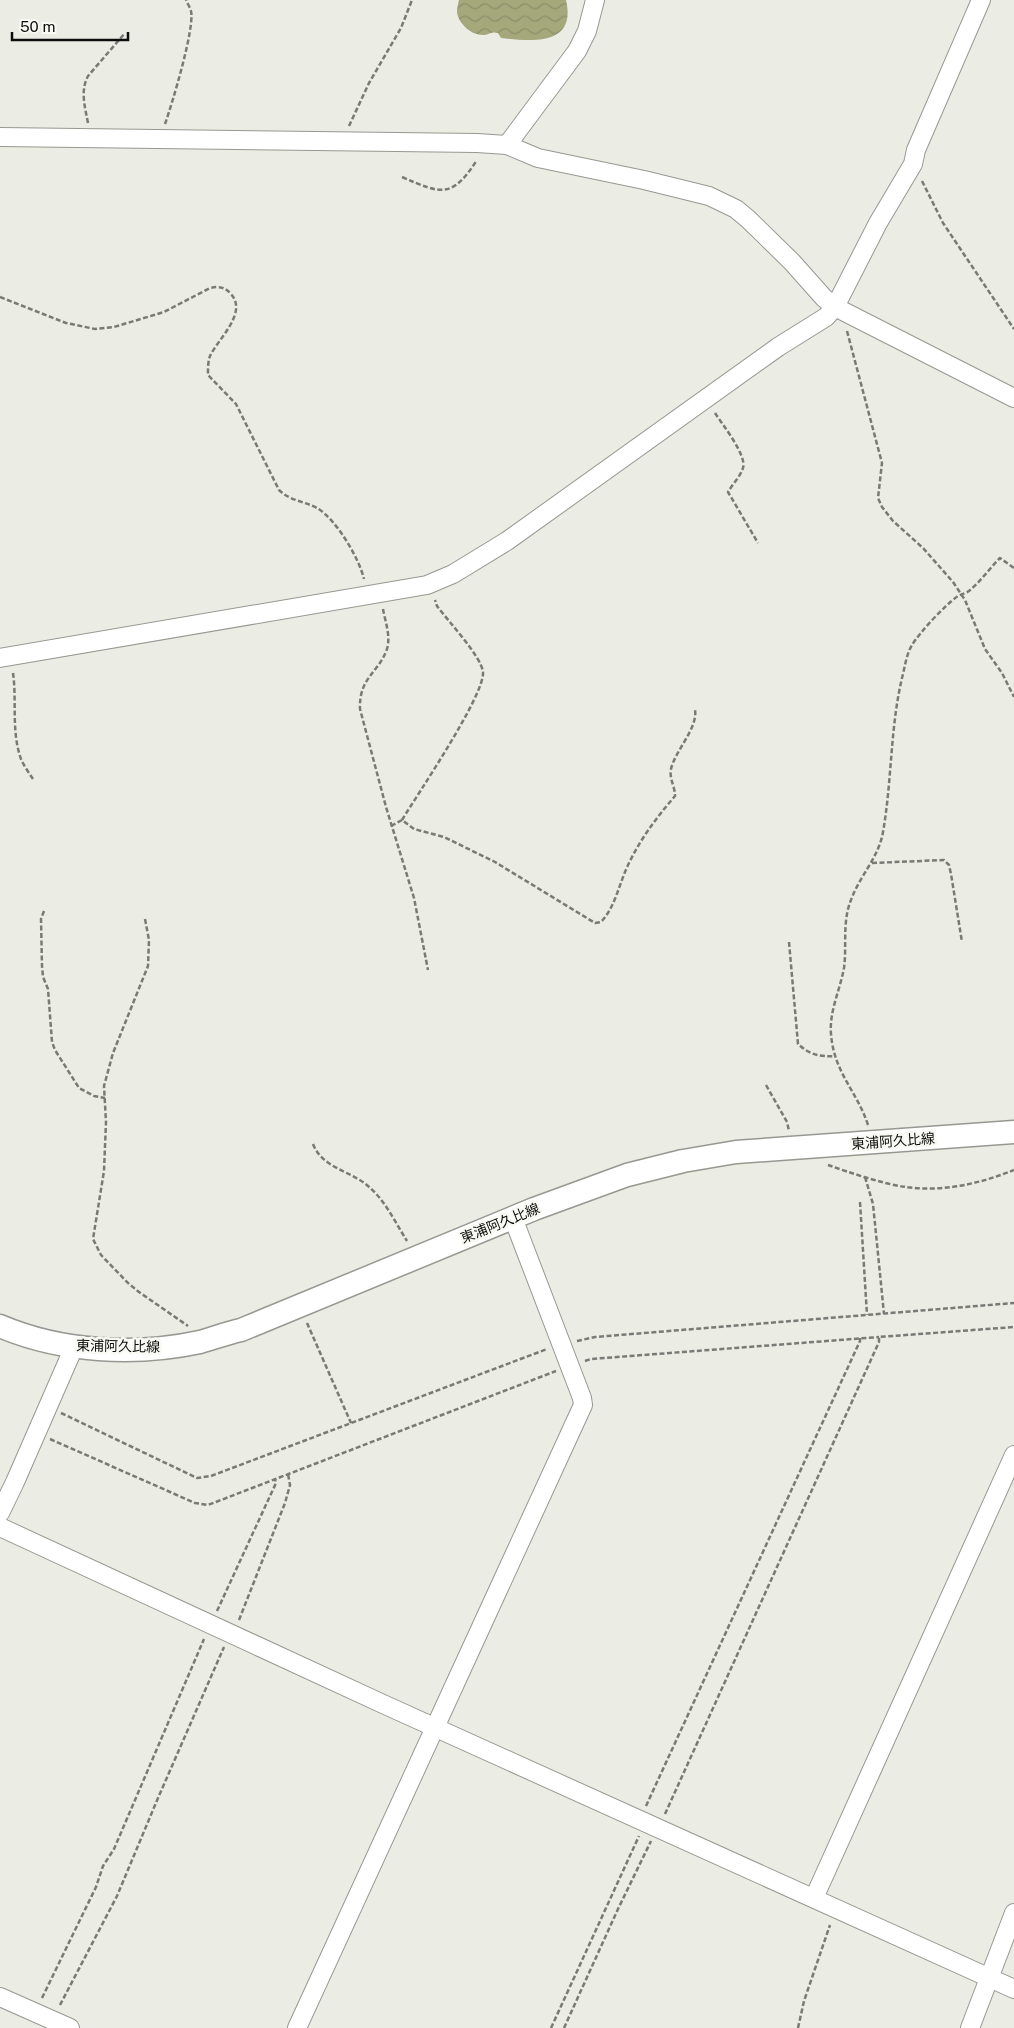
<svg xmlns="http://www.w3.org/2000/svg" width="1014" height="2028" viewBox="0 0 1014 2028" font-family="'Public Sans','Noto Sans JP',sans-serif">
	<defs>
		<pattern id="water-waves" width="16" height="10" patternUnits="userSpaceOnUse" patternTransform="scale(1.25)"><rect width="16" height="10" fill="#a4a87b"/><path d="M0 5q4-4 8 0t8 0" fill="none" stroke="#8c8f69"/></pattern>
	</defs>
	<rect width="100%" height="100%" fill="#ebece4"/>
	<!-- water -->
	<path fill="url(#water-waves)" d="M459 0H566C577 47 530 41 501 38L498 33C491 31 489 35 483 35 471 35 458 23 457 12 457 8 458 4 459 0Z"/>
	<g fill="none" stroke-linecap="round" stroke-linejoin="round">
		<!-- minor casing -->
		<g stroke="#979891" stroke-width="20">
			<g id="minor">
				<path d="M0 137 477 143 507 145 538 158 644 180 709 196 736 209 748 219 792 262 824 298 835 307 1014 398"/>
				<path d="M507 145 577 51 587 31 595 0"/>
				<path d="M0 658 427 585 453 574 507 541 778 347 826 317 835 307 878 223 913 164 916 150 981 0"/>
				<path d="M0 1513 15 1482 74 1347"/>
				<path d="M0 1527 383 1704 1014 1989"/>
				<path d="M814 1898 1014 1455"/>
				<path d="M0 1997 70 2028"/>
				<path d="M297 2028 583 1405 582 1398 513 1218"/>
				<path d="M970 2028 1014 1913"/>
			</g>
		</g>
		<!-- major casing -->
		<g stroke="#979891" stroke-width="25">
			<path id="major" d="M0 1326C61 1352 135 1356 200 1342 214 1338 227 1333 241 1330L534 1209 627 1175 683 1161 736 1152 1014 1132"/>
		</g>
		<!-- path -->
		<g stroke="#797a75" stroke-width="2.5" stroke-dasharray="5 2.5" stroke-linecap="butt">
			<path d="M88 123C85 107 80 91 88 76L125 33"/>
			<path d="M165 124C172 104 195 28 191 11 190 7 187 3 186 0"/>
			<path d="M349 126 369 83 401 28 412 0"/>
			<path d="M402 177C441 194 452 199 477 160"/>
			<path d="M922 181 943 223 1014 329"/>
			<path d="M0 297 66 323 95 329 114 327 164 312 210 288C219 286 225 287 231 294 248 313 218 339 210 356 208 361 208 368 208 375L236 404 279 490C290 501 304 501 317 508 336 519 359 558 364 579"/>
			<path d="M847 331 882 463 878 498 882 507 893 521 923 548 953 582 965 600 985 649 1002 673 1014 697"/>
			<path d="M715 413C722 424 747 455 743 468 740 477 732 485 728 492L758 543"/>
			<path d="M383 609C385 621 391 636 387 649 378 674 359 677 360 709L386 807 414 898 428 970"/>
			<path d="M13 673C17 701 11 731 21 759 24 766 29 773 33 779"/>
			<path d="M402 820C417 795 485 695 483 672 481 656 448 621 437 606L435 600"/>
			<path d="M391 826 402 820 414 829 444 837 495 862 595 923 601 922C616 906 619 883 629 863 641 838 657 817 675 796 675 786 669 779 671 769 675 751 698 728 695 710"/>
			<path d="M872 863 944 860 949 865 951 874 962 942"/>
			<path d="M44 911 41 919 42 966 43 977 48 989 52 1042 55 1050 79 1088 94 1096 105 1098"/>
			<path d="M145 919 149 940 148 966 113 1053 104 1086 106 1122 104 1171 93 1239 101 1255 128 1283 139 1292 188 1326"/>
			<path d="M789 942 798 1044C810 1055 820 1057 835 1056"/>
			<path d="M766 1085 787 1122 789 1131"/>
			<path d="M868 1125C857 1091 834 1073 831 1034 829 1012 840 990 844 968 847 946 842 922 851 900 859 877 879 857 883 832 892 781 890 729 902 678 905 667 906 655 912 645 920 632 945 605 958 596 962 594 966 593 969 591 980 582 990 568 1000 558L1014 568"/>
			<path d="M313 1144C322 1168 351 1171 368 1186 385 1200 395 1222 407 1241"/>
			<path d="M828 1165C851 1173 883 1184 906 1187 943 1192 979 1184 1014 1170"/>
			<path d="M865 1177 873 1204 884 1314"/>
			<path d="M860 1202 867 1315"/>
			<path d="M307 1323 351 1423"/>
			<path d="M577 1341 595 1337 1014 1303"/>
			<path d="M585 1361 591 1359 879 1337"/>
			<path d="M61 1413 197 1478 211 1476 547 1349"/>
			<path d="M50 1439 195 1503 208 1505 556 1371"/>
			<path d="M217 1611 276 1483 275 1479"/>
			<path d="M239 1620 285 1503 290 1485 288 1474"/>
			<path d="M646 1806 860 1341V1338"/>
			<path d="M665 1814 879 1342V1337L1014 1327"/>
			<path d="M42 1998 96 1887 103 1866 114 1849 204 1639"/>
			<path d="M60 2005 117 1896 158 1798 224 1647"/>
			<path d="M551 2028 639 1836"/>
			<path d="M564 2028 618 1909 651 1841"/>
			<path d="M798 2028 804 2001 830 1925"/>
		</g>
		<!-- minor -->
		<use href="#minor" stroke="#fff" stroke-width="18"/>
		<!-- major -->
		<use href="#major" stroke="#fff" stroke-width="22"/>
	</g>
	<g text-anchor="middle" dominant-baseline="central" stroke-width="5" stroke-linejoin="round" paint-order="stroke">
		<!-- street labels -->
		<g font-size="14" fill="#0d0d0b" stroke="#f8f9f2">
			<text transform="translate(893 1141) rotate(-4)">東浦阿久比線</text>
			<text transform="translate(500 1223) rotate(-22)">東浦阿久比線</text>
			<text transform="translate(118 1346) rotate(1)">東浦阿久比線</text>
		</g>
	</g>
	<!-- scale -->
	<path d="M12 32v8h116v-8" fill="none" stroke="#0d0d0b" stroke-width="2.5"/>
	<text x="20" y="32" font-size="15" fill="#0d0d0b" stroke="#f8f9f2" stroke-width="4" paint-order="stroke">50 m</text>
</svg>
